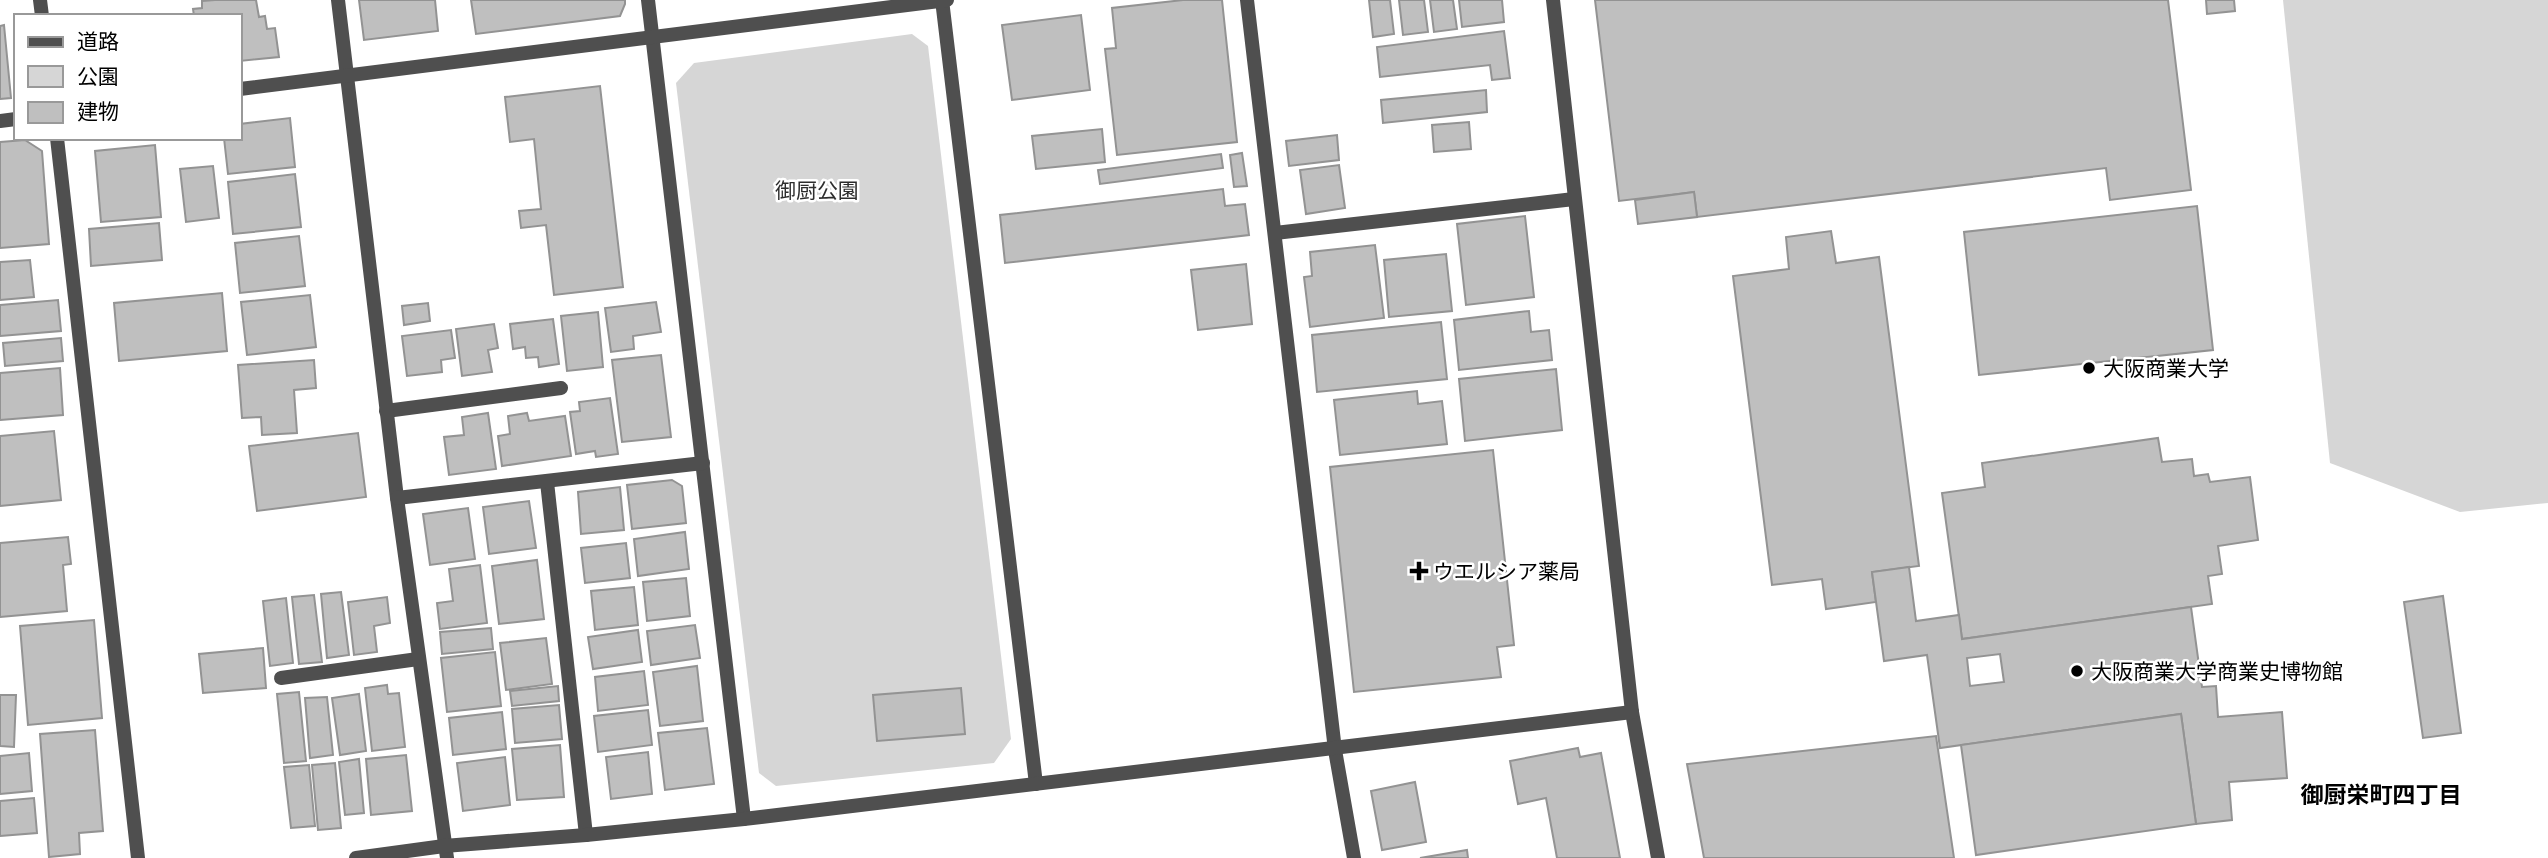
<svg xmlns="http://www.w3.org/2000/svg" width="2548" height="858" viewBox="0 0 2548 858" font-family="'Archivo Narrow','Noto Sans JP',sans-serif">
	<rect width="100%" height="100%" fill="#fff"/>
	<!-- green -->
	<g fill="#d6d6d6">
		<path d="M2283 0H2548V503L2460 512 2330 463Z"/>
		<path d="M912 34 928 46 1011 739 994 763 776 786 759 773 676 83 694 63Z"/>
	</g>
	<!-- building -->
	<g fill="#bfbfbf" stroke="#939393" stroke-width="2" fill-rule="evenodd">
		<path d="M215 0H256L259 17 265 16 267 29 275 28 279 57 240 61V16H194L193 9 202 8V1Z"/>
		<path d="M359 0H435L438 31 364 40Z"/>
		<path d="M471 0H625V4L620 16 476 34Z"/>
		<path d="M1183 0H1222L1237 142 1117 155 1105 49 1116 48 1112 8Z"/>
		<path d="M1369 0H1390L1394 34 1373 37Z"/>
		<path d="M1399 0H1424L1428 32 1403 35Z"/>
		<path d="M1430 0H1453L1457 29 1434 32Z"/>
		<path d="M1459 0H1502L1504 22 1462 27Z"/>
		<path d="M1595 0H2168L2191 190 2110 200 2106 168 1697 217 1694 192 1619 201Z"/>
		<path d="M2206 0H2234L2235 11 2207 14Z"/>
		<path d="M1081 15 1090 90 1012 100 1002 25Z"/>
		<path d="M4 25 11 98 0 99V26Z"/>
		<path d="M1504 31 1510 78 1492 80 1490 65 1380 77 1377 47Z"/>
		<path d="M600 86 623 287 554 295 546 225 521 228 519 211 541 209 534 139 510 142 505 97Z"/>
		<path d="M1486 90 1487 112 1383 123 1381 100Z"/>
		<path d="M290 118 295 167 228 174 224 138H240V124Z"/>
		<path d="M1469 122 1471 149 1434 152 1432 125Z"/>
		<path d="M1102 129 1105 162 1036 169 1032 136Z"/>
		<path d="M1337 135 1339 160 1289 166 1286 141Z"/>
		<path d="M25 140 42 151 49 244 0 248V142Z"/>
		<path d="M155 145 161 217 101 222 95 151Z"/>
		<path d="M1242 153 1247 186 1234 187 1230 155Z"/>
		<path d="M1221 154 1223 168 1100 184 1098 170Z"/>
		<path d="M1339 165 1345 208 1306 214 1300 170Z"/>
		<path d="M213 166 219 218 186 222 180 169Z"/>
		<path d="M295 174 301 227 233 234 228 182Z"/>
		<path d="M1223 189 1225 206 1245 204 1249 235 1005 263 1000 215Z"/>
		<path d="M1694 192 1697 217 1638 224 1635 200Z"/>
		<path d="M2197 206 2213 350 1979 375 1964 232Z"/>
		<path d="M1525 216 1534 297 1466 305 1457 224Z"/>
		<path d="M159 223 162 260 91 266 89 229Z"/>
		<path d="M1831 231 1836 263 1879 257 1919 566 1872 572 1876 602 1826 609 1822 579 1772 585 1733 276 1789 269 1786 237Z"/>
		<path d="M299 236 305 286 240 293 235 243Z"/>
		<path d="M1375 245 1384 318 1310 327 1304 277 1312 276 1310 252Z"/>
		<path d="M1446 254 1452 311 1389 317 1384 260Z"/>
		<path d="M30 260 34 297 0 300V262Z"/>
		<path d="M1246 264 1252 324 1198 330 1191 270Z"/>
		<path d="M222 293 227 351 119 361 114 303Z"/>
		<path d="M310 295 316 347 247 355 241 302Z"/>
		<path d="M58 300 61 331 0 336V305Z"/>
		<path d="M656 302 661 332 633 336 634 349 611 352 605 308Z"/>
		<path d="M428 303 430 321 404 325 402 306Z"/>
		<path d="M1529 311 1531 332 1549 330 1552 360 1459 370 1454 320Z"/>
		<path d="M598 312 603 367 567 371 561 316Z"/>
		<path d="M553 319 559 364 539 367 538 357 526 358 525 347 513 349 510 324Z"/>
		<path d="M1441 322 1447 379 1317 392 1312 335Z"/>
		<path d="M494 324 498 348 488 350 492 372 462 376 456 329Z"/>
		<path d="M451 330 455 358 441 360 442 372 407 376 402 336Z"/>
		<path d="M61 338 63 361 5 366 3 343Z"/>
		<path d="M661 355 671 437 622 442 612 360Z"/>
		<path d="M314 360 316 388 294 390 297 433 262 435 261 417 242 418 238 365Z"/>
		<path d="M60 368 63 415 0 420V373Z"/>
		<path d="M1556 369 1562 430 1465 441 1459 379Z"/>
		<path d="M1417 391 1418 404 1442 401 1447 444 1340 455 1334 400Z"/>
		<path d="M610 398 618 454 596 457 595 451 576 454 570 412 580 411 579 402Z"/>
		<path d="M488 413 496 469 449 475 444 437 464 435 462 417Z"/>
		<path d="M527 413 529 421 565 416 571 456 502 466 498 436 510 434 508 416Z"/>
		<path d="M54 431 61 500 0 506V436Z"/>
		<path d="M358 433 366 497 257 511 249 446Z"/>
		<path d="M2158 438 2162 462 2192 459 2194 476 2208 474 2210 482 2250 477 2258 540 2218 546 2222 574 2208 576 2212 604 1962 639 1942 493 1985 487 1982 463Z"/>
		<path d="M1493 450 1514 645 1497 647 1501 677 1354 692 1330 467Z"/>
		<path d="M672 480 682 486 686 523 632 529 627 485Z"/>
		<path d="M620 487 624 530 581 534 578 492Z"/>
		<path d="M529 501 536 548 489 554 483 507Z"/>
		<path d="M468 508 475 559 430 565 423 514Z"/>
		<path d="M685 532 689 569 638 576 634 539Z"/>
		<path d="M68 537 71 564 63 565 67 611 0 617V543Z"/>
		<path d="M626 543 630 578 585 583 581 548Z"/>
		<path d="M537 560 544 619 499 624 492 566Z"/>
		<path d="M480 565 487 623 440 629 437 603 453 601 449 569Z"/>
		<path d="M1909 567 1916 621 1959 615 1962 639 2191 607 2202 687 2216 686 2218 717 2282 712 2287 778 2229 782 2232 820 2196 824 2181 714 1940 748 1927 655 1884 661 1872 572ZM2000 654 2004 682 1970 686 1967 658Z"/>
		<path d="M686 578 690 616 647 621 643 582Z"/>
		<path d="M634 587 638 625 595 630 591 591Z"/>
		<path d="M341 592 349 655 327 658 321 594Z"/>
		<path d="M314 595 322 662 299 664 292 597Z"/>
		<path d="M2443 596 2461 733 2423 738 2404 602Z"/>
		<path d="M387 597 390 623 374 626 377 652 354 655 348 602Z"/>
		<path d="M286 598 293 663 270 666 263 601Z"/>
		<path d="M94 620 102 718 28 725 20 626Z"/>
		<path d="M695 625 700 658 651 665 647 631Z"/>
		<path d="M491 628 493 649 442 654 440 632Z"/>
		<path d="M638 630 642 662 593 669 588 637Z"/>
		<path d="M546 638 552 684 506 690 500 643Z"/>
		<path d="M263 648 266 688 203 693 199 654Z"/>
		<path d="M495 652 501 706 447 712 441 658Z"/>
		<path d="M697 666 703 721 660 726 653 672Z"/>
		<path d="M644 671 648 705 598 711 595 677Z"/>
		<path d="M387 685 388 694 399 693 405 747 372 751 365 688Z"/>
		<path d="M558 686 559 701 512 706 510 691Z"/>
		<path d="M961 688 965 734 877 741 873 695Z"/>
		<path d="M299 692 306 761 284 763 277 694Z"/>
		<path d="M359 694 366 751 340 755 332 698Z"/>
		<path d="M0 695H16L14 747 0 746Z"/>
		<path d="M327 697 333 755 310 758 305 698Z"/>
		<path d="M559 705 562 739 515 743 512 709Z"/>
		<path d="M648 710 652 745 598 752 594 716Z"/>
		<path d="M502 712 506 749 453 755 449 718Z"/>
		<path d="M2181 714 2196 824 1976 855 1961 745Z"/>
		<path d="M707 728 714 784 665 790 658 733Z"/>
		<path d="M95 730 103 831 79 833 80 854 49 857 40 734Z"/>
		<path d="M1936 736 1954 858H1704L1687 764Z"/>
		<path d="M560 745 564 797 517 800 512 749Z"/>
		<path d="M1578 748 1580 757 1601 753 1620 858H1557L1546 798 1518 804 1510 761Z"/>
		<path d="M648 752 652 794 611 799 606 757Z"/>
		<path d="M29 753 32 791 0 794V756Z"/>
		<path d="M406 755 412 811 371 815 366 759Z"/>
		<path d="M505 757 510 805 463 811 457 763Z"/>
		<path d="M359 759 364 813 345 815 339 762Z"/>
		<path d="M335 763 341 828 318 830 312 765Z"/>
		<path d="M309 765 315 826 291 828 284 767Z"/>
		<path d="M1415 782 1426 842 1382 850 1371 791Z"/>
		<path d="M34 798 37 833 0 836V801Z"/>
		<path d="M1467 850 1468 858H1420Z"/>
	</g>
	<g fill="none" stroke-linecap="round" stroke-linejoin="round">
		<!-- lane -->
		<g stroke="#4f4f4f" stroke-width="14">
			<path d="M1275 233 1574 199"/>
			<path d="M386 411 561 388"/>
			<path d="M281 678 418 659"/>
		</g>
		<!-- street -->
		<g stroke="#4f4f4f" stroke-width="14">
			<path d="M40 0 42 16"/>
			<path d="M338 0 397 498 447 858"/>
			<path d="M648 0 744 819"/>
			<path d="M942 0 1036 784"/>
			<path d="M1247 0 1335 750 1354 858"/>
			<path d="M1553 0 1632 712 1658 858"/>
			<path d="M240 89 947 0"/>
			<path d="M0 121 16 119"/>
			<path d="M57 138 138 858"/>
			<path d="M547 482 586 835"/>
			<path d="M397 498 703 463"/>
			<path d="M356 858 444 846 586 835 744 819 1632 712"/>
		</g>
	</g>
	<!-- markers -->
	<g fill="#000" stroke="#fff" stroke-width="2.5">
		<circle cx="2089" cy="368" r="7"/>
		<path d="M1415.5 560.5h7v7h7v7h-7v7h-7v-7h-7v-7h7z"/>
		<circle cx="2077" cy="671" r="7"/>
	</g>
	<g text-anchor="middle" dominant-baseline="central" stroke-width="5" stroke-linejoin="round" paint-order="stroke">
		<!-- park labels -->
		<g font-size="21" fill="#2d2d2d" stroke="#fff">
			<text x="817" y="190">御厨公園</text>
		</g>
		<!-- poi labels -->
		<g font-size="21" fill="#000" stroke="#fff" text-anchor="start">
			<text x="2103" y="368">大阪商業大学</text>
			<text x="1433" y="571">ウエルシア薬局</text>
			<text x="2091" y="671">大阪商業大学商業史博物館</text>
		</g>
		<!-- neighbourhood labels -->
		<g font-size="23" font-weight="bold" fill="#000" stroke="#fff">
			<text x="2381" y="794">御厨栄町四丁目</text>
		</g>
	</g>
	<!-- legend -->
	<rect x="14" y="14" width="228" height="126" fill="#ffffff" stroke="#999999" stroke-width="2"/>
	<rect x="28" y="37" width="35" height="10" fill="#4f4f4f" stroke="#999999" stroke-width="2"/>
	<text x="77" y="49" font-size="21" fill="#000000">道路</text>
	<rect x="28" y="66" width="35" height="21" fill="#d6d6d6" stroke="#999999" stroke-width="2"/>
	<text x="77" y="84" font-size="21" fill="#000000">公園</text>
	<rect x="28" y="102" width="35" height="21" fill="#bfbfbf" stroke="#999999" stroke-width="2"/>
	<text x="77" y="119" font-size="21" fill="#000000">建物</text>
</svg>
